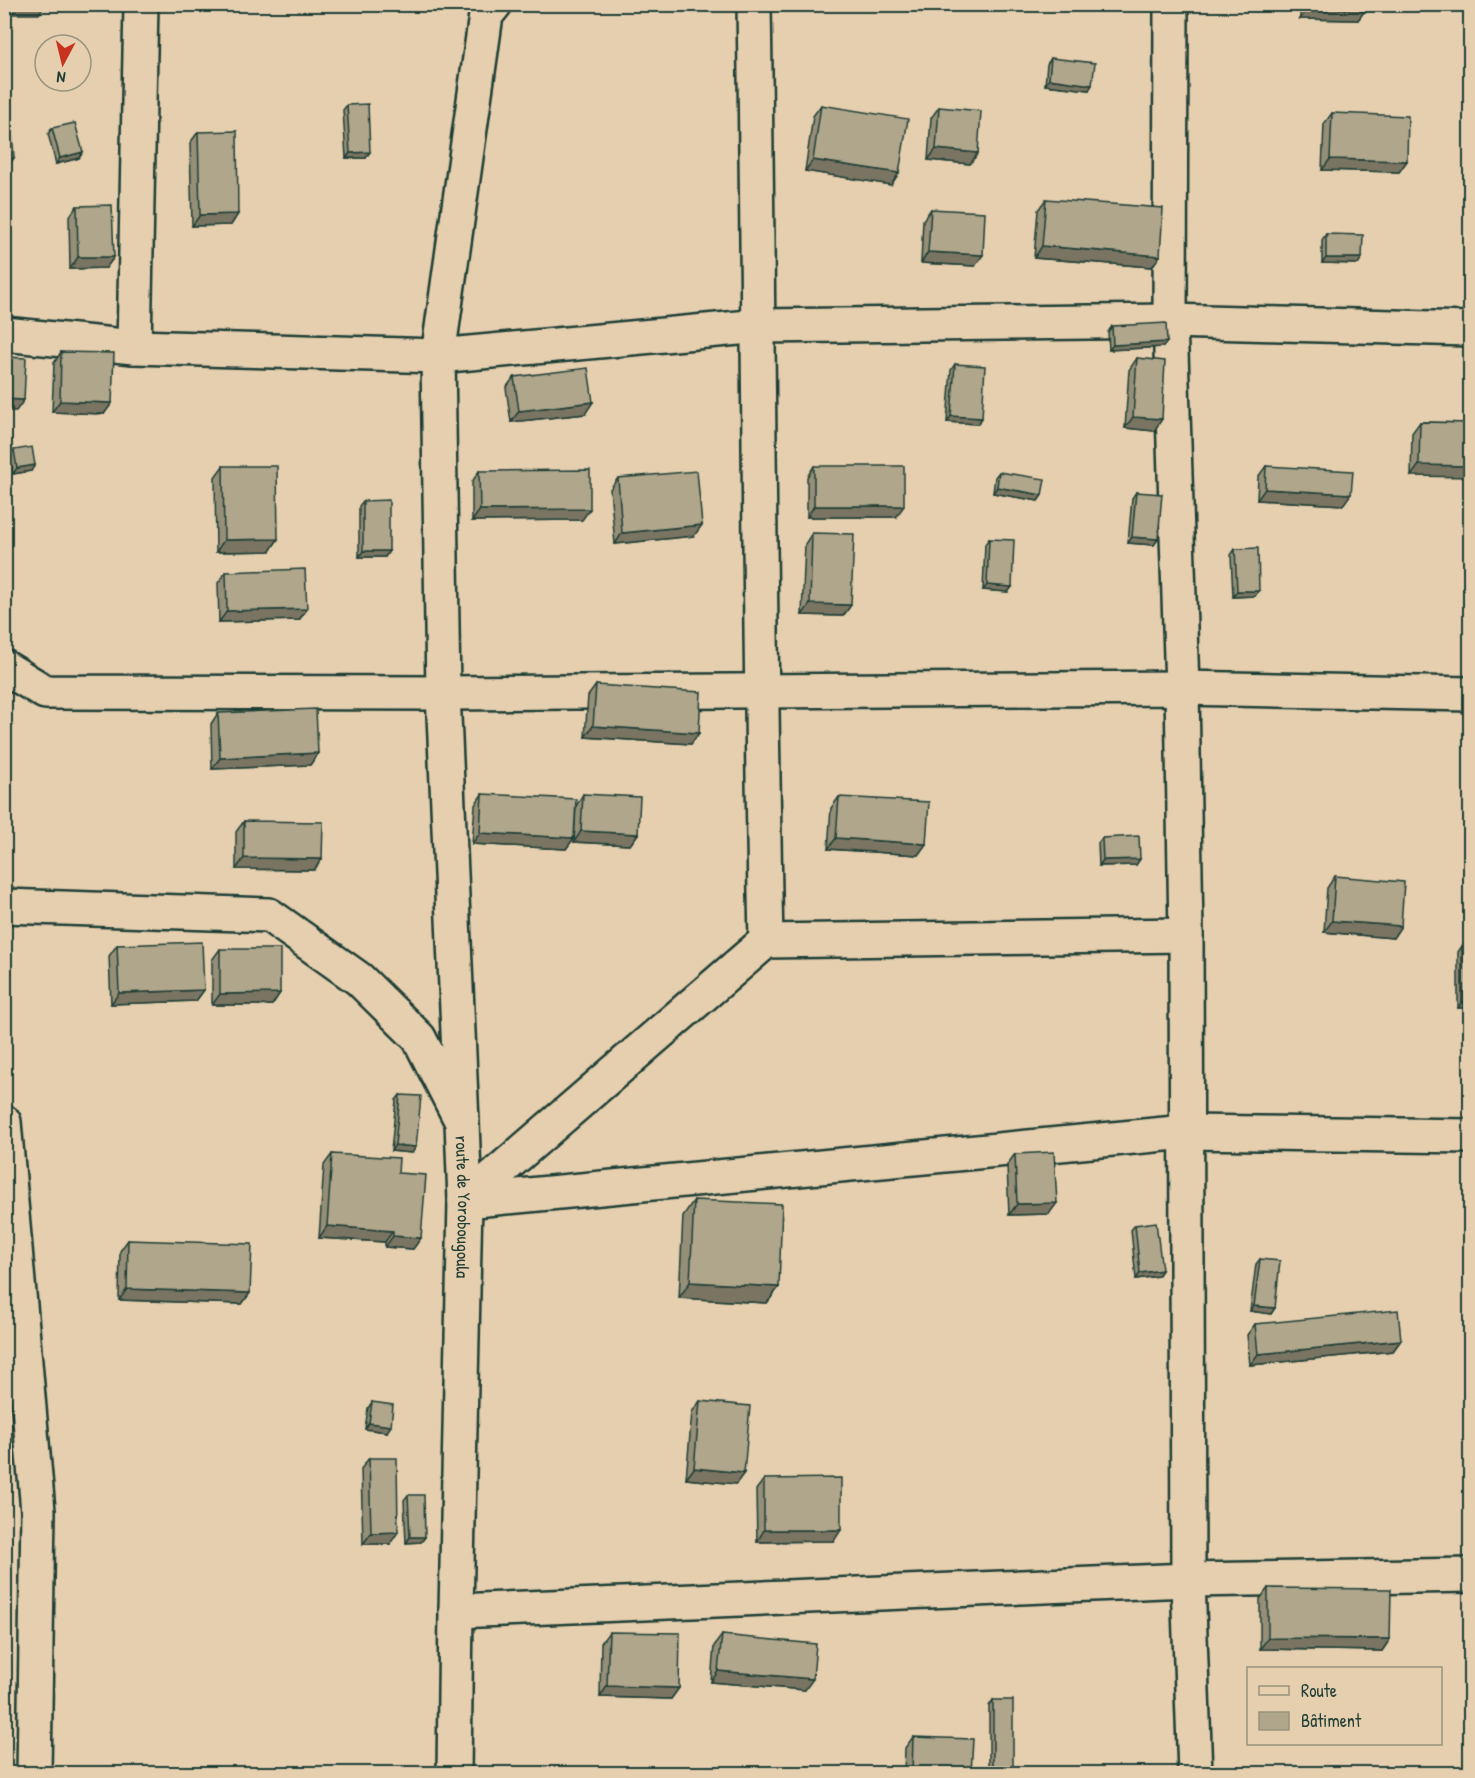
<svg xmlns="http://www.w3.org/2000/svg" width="1475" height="1778" viewBox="0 0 1475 1778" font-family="'Patrick Hand',sans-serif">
	<rect width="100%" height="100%" fill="#e6cfaf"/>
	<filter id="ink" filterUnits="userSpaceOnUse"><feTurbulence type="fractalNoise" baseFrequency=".0167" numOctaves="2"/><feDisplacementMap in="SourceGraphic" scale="12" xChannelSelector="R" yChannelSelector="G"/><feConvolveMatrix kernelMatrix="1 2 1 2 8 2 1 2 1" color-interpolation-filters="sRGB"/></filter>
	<g filter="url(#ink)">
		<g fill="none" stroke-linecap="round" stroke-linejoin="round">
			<!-- street casing -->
			<g stroke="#1f3d34" stroke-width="38">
				<g id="street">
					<path d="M754 4C759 317 759 629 766 941"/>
					<path d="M1171 4 1170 321 1182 688 1186 935 1188 1580 1195 1774"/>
					<path d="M4 334 134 347 438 356 760 326 1170 321 1470 329"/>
					<path d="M134 347 141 4"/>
					<path d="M4 667 45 692 443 693 1182 688 1470 694"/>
					<path d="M4 1122 38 1511 34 1774"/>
					<path d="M462 1122 443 693 438 356 486 15 495 4"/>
					<path d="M465 1201 1186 1132 1470 1136"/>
					<path d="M465 1201 766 941 1186 935"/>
					<path d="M456 1611 1188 1580 1470 1575"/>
				</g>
			</g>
			<!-- secondary casing -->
			<g stroke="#1f3d34" stroke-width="38">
				<g id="secondary">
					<path id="s1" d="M4 906 269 915 359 979 419 1038 462 1122 465 1201 456 1611 454 1774"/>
				</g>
			</g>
			<!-- street -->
			<use href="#street" stroke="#e6cfaf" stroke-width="33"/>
			<!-- secondary -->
			<use href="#secondary" stroke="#e6cfaf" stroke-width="33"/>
		</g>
		<!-- wall -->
		<g fill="#968f78" stroke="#1f3d34" stroke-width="1.5">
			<path d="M1300 4H1366V9L1358 20 1300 19Z"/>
			<path d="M1051 58 1089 90 1045 85 1047 64Z"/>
			<path d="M347 105 366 158H346L343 110Z"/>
			<path d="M821 105 899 173 891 185 805 171 813 116Z"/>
			<path d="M939 107 978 153 970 164 928 160 931 118Z"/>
			<path d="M1332 113 1407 161 1399 172 1322 170 1324 124Z"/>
			<path d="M52 128 83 152 79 158 56 164 48 134Z"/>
			<path d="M198 132 238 214 231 225 192 226 190 143Z"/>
			<path d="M1046 199 1152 267 1034 258 1038 210Z"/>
			<path d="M77 206 114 257 106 268 70 269 69 217Z"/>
			<path d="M931 209 975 266 921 263 923 220Z"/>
			<path d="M1326 234 1358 264 1322 263V240Z"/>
			<path d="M1112 326 1167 342 1163 347 1109 350 1108 332Z"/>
			<path d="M61 352 112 403 104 414 52 412 54 363Z"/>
			<path d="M1137 358 1162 419 1154 431 1125 428 1129 370Z"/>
			<path d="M955 364 982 418 978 424 947 422 951 370Z"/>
			<path d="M514 377 585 414 511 422 506 388Z"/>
			<path d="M1420 422 1470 423 1411 476 1412 433Z"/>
			<path d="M14 450 31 471 13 474 10 456Z"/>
			<path d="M223 466 278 539 270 551 216 552 215 477Z"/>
			<path d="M814 466 896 517H807V477Z"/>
			<path d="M1266 466 1343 505 1257 500 1258 477Z"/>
			<path d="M479 471 582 520 472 521V482Z"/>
			<path d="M999 472 1042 495 1038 501 993 493 995 477Z"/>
			<path d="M618 478 694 536 615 544 610 489Z"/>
			<path d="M1136 492 1158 539 1154 545 1128 543 1132 498Z"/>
			<path d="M363 501 389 551 385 557H359V506Z"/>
			<path d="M812 533 851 605 843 616 802 615 805 544Z"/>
			<path d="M989 539 1012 587 1008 592 983 590 985 544Z"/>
			<path d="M1235 549 1255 596 1233 597 1231 555Z"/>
			<path d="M226 572 307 609 299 620 219 622 218 583Z"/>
			<path d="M596 685 699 733 691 744 585 737 588 696Z"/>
			<path d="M218 713 318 753 310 765 212 769 211 724Z"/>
			<path d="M482 794 574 838 566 849 472 844 475 805Z"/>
			<path d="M583 794 638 834 630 845 574 842 576 806Z"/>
			<path d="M839 797 926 844 918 855 828 849 831 808Z"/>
			<path d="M244 821 322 859 314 870 236 869V832Z"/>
			<path d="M1102 838 1140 859 1136 865 1099 866 1098 843Z"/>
			<path d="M1335 876 1401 926 1393 938 1324 932 1327 888Z"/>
			<path d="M117 945 204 990 196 1001 111 1004 109 956Z"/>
			<path d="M1462 946 1470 1008H1458V952Z"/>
			<path d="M220 949 280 993 272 1005H212V960Z"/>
			<path d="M400 1095 416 1147 412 1153 391 1151 396 1100Z"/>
			<path d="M332 1154 398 1173 421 1238 413 1249 385 1247V1242L319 1238 324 1165Z"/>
			<path d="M1015 1154 1049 1214 1009 1215 1007 1165Z"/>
			<path d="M694 1200 779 1287 767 1303 679 1298 683 1216Z"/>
			<path d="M1135 1225 1162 1270 1158 1276 1136 1279 1131 1230Z"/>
			<path d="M128 1240 250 1293 242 1304 119 1300 120 1251Z"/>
			<path d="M1260 1259 1275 1308 1271 1314 1250 1311 1256 1264Z"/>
			<path d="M1255 1324 1401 1340 1393 1351 1250 1365 1247 1335Z"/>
			<path d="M700 1401 736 1484 686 1479 692 1412Z"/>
			<path d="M372 1402 387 1432 365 1429 368 1408Z"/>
			<path d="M369 1458 390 1544H363L361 1469Z"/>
			<path d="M764 1479 834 1541 757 1542 756 1490Z"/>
			<path d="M408 1495 425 1537 421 1542 406 1543 404 1500Z"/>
			<path d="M1268 1588 1390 1639 1382 1651 1260 1649V1599Z"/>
			<path d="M609 1632 679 1688 671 1699 600 1697 601 1643Z"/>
			<path d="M722 1635 805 1690 711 1682 714 1646Z"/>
			<path d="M993 1700 1013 1768 1009 1773H989V1706Z"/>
			<path d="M913 1737 971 1773H904L905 1748Z"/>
		</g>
		<!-- shaded-wall -->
		<g fill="#7a7462" stroke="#1f3d34" stroke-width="1.5">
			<path d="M4 4H46L39 14H4Z"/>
			<path d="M1078 4H1113L1110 8 1077 6Z"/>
			<path d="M1308 8 1366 9 1358 20 1300 19Z"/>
			<path d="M1049 79 1092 85 1089 90 1045 85Z"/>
			<path d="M936 149 978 153 970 164 928 160Z"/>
			<path d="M83 152 79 158 56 164 60 158Z"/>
			<path d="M370 152 366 158H346L350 153Z"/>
			<path d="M4 158H14L6 169H4Z"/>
			<path d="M1330 159 1407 161 1399 172 1322 170Z"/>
			<path d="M813 160 899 173 891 185 805 171Z"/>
			<path d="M238 214 231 225 192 226 200 215Z"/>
			<path d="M1042 246 1160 256 1152 267 1034 258Z"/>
			<path d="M928 252 983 255 975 266 921 263Z"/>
			<path d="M78 257H114L106 268 70 269Z"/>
			<path d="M1326 258H1362L1358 264 1322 263Z"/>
			<path d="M1167 342 1163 347 1109 350 1113 345Z"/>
			<path d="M4 399 24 400 16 411H4Z"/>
			<path d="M60 401 112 403 104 414 52 412Z"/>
			<path d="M593 402 585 414 511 422 519 411Z"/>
			<path d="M951 416 982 418 978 424 947 422Z"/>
			<path d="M1133 417 1162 419 1154 431 1125 428Z"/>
			<path d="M35 465 31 471 13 474 17 468Z"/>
			<path d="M1419 465 1470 466V477L1411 476Z"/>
			<path d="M997 487 1042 495 1038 501 993 493Z"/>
			<path d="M1265 489 1351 494 1343 505 1257 500Z"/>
			<path d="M814 506H904L896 517H807Z"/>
			<path d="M590 509 582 520 472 521 480 510Z"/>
			<path d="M702 525 694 536 615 544 622 533Z"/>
			<path d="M1132 537 1158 539 1154 545 1128 543Z"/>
			<path d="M278 539 270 551 216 552 224 540Z"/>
			<path d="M363 551H389L385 557H359Z"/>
			<path d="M987 585 1012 587 1008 592 983 590Z"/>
			<path d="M1237 591H1259L1255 596 1233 597Z"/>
			<path d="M810 604 851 605 843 616 802 615Z"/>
			<path d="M307 609 299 620 219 622 227 611Z"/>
			<path d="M593 726 699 733 691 744 585 737Z"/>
			<path d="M318 753 310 765 212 769 220 758Z"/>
			<path d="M581 831 638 834 630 845 574 842Z"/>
			<path d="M480 833 574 838 566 849 472 844Z"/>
			<path d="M836 838 926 844 918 855 828 849Z"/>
			<path d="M244 858 322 859 314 870 236 869Z"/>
			<path d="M1140 859 1136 865 1099 866 1103 860Z"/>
			<path d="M1332 921 1401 926 1393 938 1324 932Z"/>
			<path d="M204 990 196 1001 111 1004 119 993Z"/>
			<path d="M280 993 272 1005H212L220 994Z"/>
			<path d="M1462 1002H1470V1008H1458Z"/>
			<path d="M395 1145 416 1147 412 1153 391 1151Z"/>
			<path d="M1057 1203 1049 1214 1009 1215 1017 1204Z"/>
			<path d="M327 1226 393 1231 385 1242 319 1238Z"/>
			<path d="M393 1236 421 1238 413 1249 385 1247Z"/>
			<path d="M1162 1270 1158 1276 1136 1279 1140 1273Z"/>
			<path d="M690 1282 779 1287 767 1303 679 1298Z"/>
			<path d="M127 1289 250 1293 242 1304 119 1300Z"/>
			<path d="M1254 1306 1275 1308 1271 1314 1250 1311Z"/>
			<path d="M1401 1340 1393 1351 1250 1365 1258 1354Z"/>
			<path d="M369 1423 391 1426 387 1432 365 1429Z"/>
			<path d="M694 1468 744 1473 736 1484 686 1479Z"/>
			<path d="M764 1530H841L834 1541 757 1542Z"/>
			<path d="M398 1532 390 1544H363L371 1533Z"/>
			<path d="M410 1537H425L421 1542 406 1543Z"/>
			<path d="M1268 1638 1390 1639 1382 1651 1260 1649Z"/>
			<path d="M718 1671 813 1679 805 1690 711 1682Z"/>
			<path d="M607 1686 679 1688 671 1699 600 1697Z"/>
			<path d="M993 1768H1013L1009 1773H989Z"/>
		</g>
		<!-- building -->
		<g fill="#afa68c" stroke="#1f3d34" stroke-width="1.5">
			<path d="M1308 4H1366V9L1308 8Z"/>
			<path d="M1051 58 1095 63 1092 85 1049 79Z"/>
			<path d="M368 104 370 152 350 153 347 105Z"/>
			<path d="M4 105H10L14 158H4Z"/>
			<path d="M821 105 908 119 899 173 813 160Z"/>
			<path d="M939 107 981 111 978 153 936 149Z"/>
			<path d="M1332 113 1408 116 1407 161 1330 159Z"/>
			<path d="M75 123 83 152 60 158 52 128Z"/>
			<path d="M237 131 238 214 200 215 198 132Z"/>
			<path d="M1046 199 1163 208 1160 256 1042 246Z"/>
			<path d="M112 205 114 257H78L77 206Z"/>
			<path d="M931 209 985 212 983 255 928 252Z"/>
			<path d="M1326 234 1363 235 1362 258H1326Z"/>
			<path d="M1166 323 1167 342 1113 345 1112 326Z"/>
			<path d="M61 352 114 353 112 403 60 401Z"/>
			<path d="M4 357 26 358 24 400 4 399Z"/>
			<path d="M1137 358 1165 361 1162 419 1133 417Z"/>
			<path d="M955 364 985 366 982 418 951 416Z"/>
			<path d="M588 368 593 402 519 411 514 377Z"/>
			<path d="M1420 422 1470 423V466L1419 465Z"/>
			<path d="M32 447 35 465 17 468 14 450Z"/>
			<path d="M223 466H277L278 539 224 540Z"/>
			<rect x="814" y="466" width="90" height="40"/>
			<path d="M1266 466 1353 471 1351 494 1265 489Z"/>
			<path d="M590 470V509L480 510 479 471Z"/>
			<path d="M697 471 702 525 622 533 618 478Z"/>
			<path d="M999 472 1045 479 1042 495 997 487Z"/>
			<path d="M1136 492 1162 494 1158 539 1132 537Z"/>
			<path d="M389 500V551H363V501Z"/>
			<path d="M812 533 854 534 851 605 810 604Z"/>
			<path d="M989 539 1014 540 1012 587 987 585Z"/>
			<path d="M1258 548 1259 591H1237L1235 549Z"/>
			<path d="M305 569 307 609 227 611 226 572Z"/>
			<path d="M596 685 701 692 699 733 593 726Z"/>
			<path d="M316 709 318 753 220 758 218 713Z"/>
			<path d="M482 794 576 799 574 838 480 833Z"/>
			<path d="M583 794 640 797 638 834 581 831Z"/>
			<path d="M839 797 929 802 926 844 836 838Z"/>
			<path d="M244 821 323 822 322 859 244 858Z"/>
			<path d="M1139 836 1140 859 1103 860 1102 838Z"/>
			<path d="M1335 876 1404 882 1401 926 1332 921Z"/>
			<path d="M202 942 204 990 119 993 117 945Z"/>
			<rect x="1462" y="946" width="8" height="56"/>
			<path d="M220 949H280V993L220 994Z"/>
			<path d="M400 1095 421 1096 416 1147 395 1145Z"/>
			<path d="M1054 1152 1057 1203 1017 1204 1015 1154Z"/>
			<path d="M332 1154 399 1158 398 1173 426 1175 421 1238 393 1236V1231L327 1226Z"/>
			<path d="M694 1200 782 1204 779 1287 690 1282Z"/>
			<path d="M1156 1222 1162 1270 1140 1273 1135 1225Z"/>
			<path d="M128 1240 252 1244 250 1293 127 1289Z"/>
			<path d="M1260 1259 1280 1261 1275 1308 1254 1306Z"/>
			<path d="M1398 1310 1401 1340 1258 1354 1255 1324Z"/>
			<path d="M700 1401 750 1406 744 1473 694 1468Z"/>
			<path d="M372 1402 393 1405 391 1426 369 1423Z"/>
			<path d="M369 1458H397L398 1532 371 1533Z"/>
			<path d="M841 1478V1530H764V1479Z"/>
			<path d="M408 1495H424L425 1537H410Z"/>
			<path d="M1268 1588 1391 1589 1390 1639 1268 1638Z"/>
			<path d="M609 1632 680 1633 679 1688 607 1686Z"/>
			<path d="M722 1635 816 1644 813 1679 718 1671Z"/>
			<rect x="993" y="1700" width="20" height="68"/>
			<path d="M913 1737 973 1739 971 1773H912Z"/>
			<path d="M1176 1771 1177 1773H1144Z"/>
		</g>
	</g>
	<g text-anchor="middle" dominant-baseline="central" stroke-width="5" stroke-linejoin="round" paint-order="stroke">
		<!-- street labels -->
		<g font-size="18" fill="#1f3d34" stroke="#e6cfaf">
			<text stroke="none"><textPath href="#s1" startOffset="639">route de Yorobougoula</textPath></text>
		</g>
	</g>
	<!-- margin -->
	<rect width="1475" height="1778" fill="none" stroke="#e6cfaf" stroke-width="24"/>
	<rect x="12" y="12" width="1451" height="1754" fill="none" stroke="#1f3d34" stroke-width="2" filter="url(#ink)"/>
	<!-- legend -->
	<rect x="1247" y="1667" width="195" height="78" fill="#e6cfaf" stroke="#96957e" stroke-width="1.5"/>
	<rect x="1259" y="1686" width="30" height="9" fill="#e6cfaf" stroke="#96957e" stroke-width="1.5"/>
	<text x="1301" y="1697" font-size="18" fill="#1f3d34">Route</text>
	<rect x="1259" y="1712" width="30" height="18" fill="#afa68c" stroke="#96957e" stroke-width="1.5"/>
	<text x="1301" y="1727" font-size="18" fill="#1f3d34">Bâtiment</text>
	<!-- north arrow -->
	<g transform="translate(63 63) rotate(187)"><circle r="28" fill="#e6cfaf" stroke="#96957e" stroke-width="1.5"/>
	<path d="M0-4.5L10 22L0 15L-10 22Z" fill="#c8321e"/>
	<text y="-9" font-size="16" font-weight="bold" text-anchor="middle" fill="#1f3d34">N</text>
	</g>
</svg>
